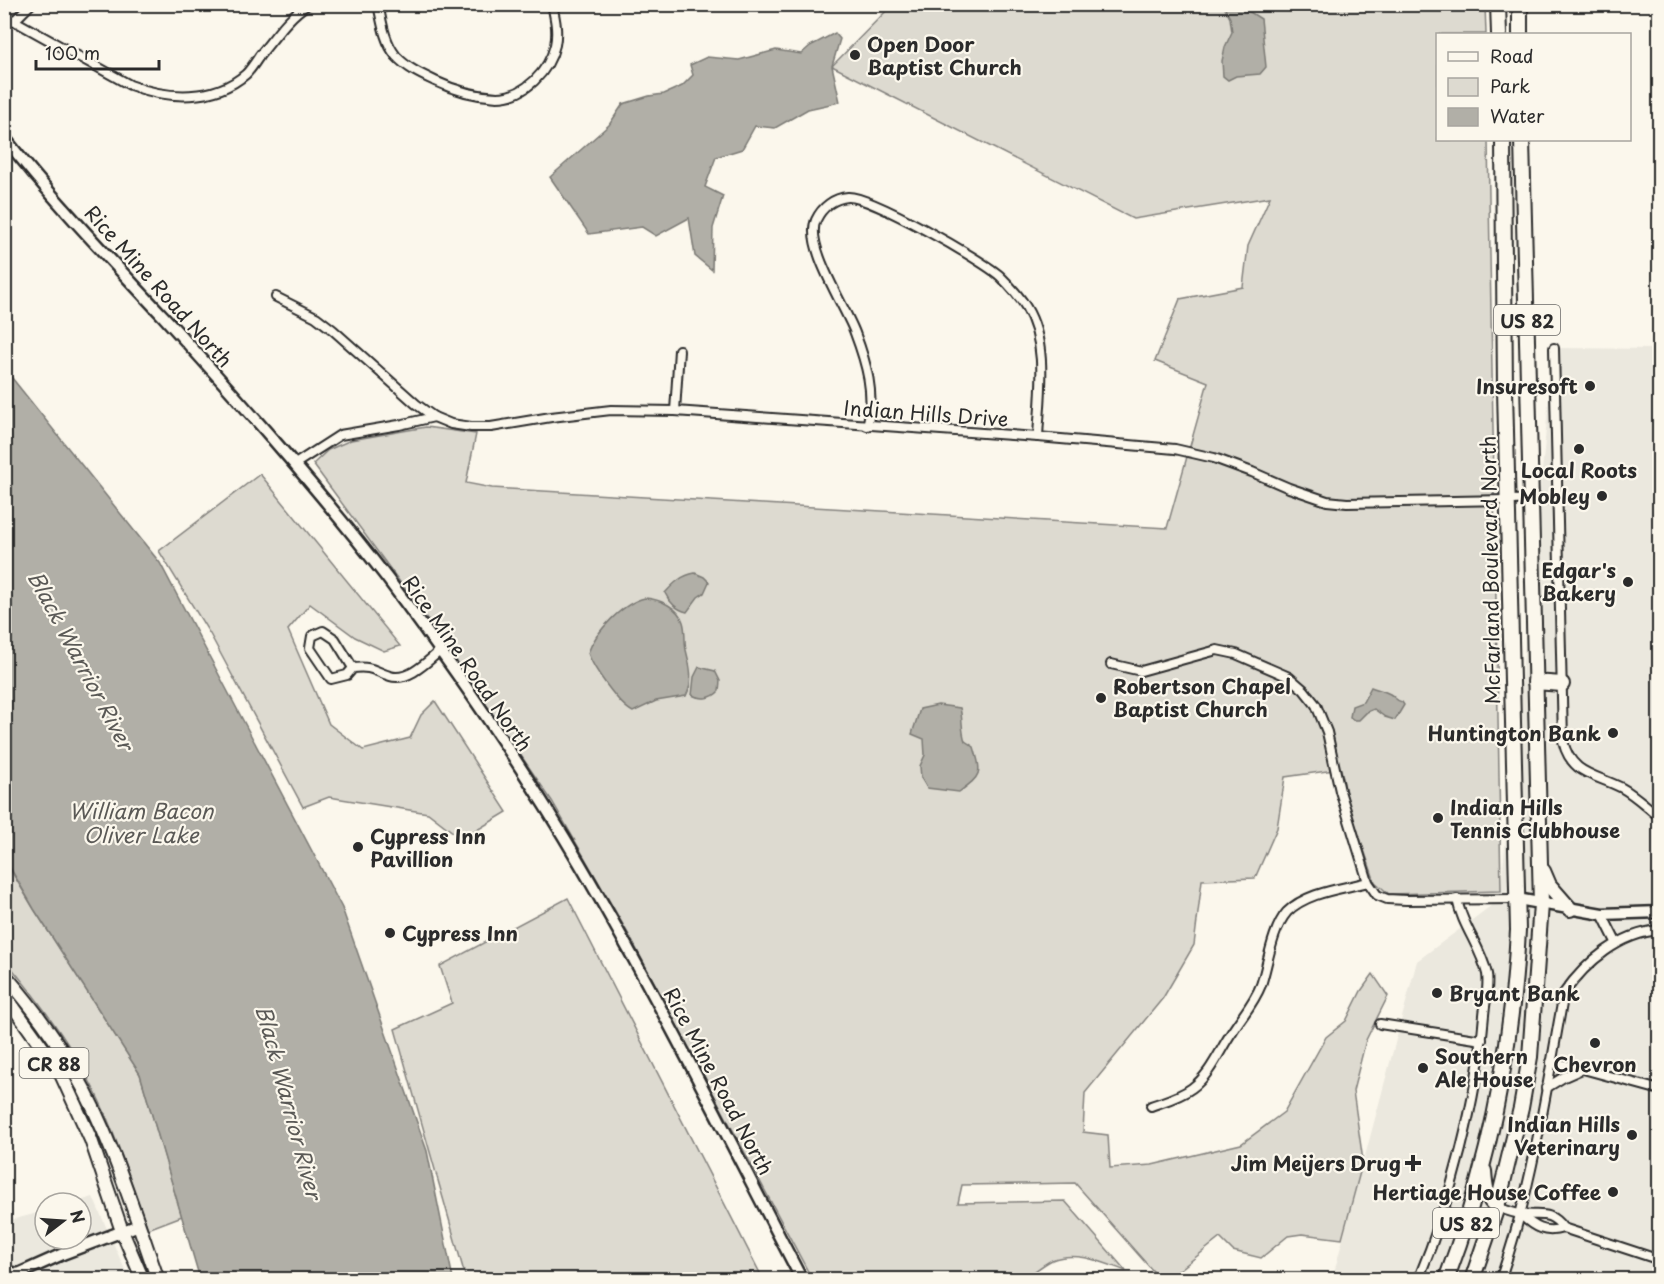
<svg xmlns="http://www.w3.org/2000/svg" width="1664" height="1284" viewBox="0 0 1664 1284" font-family="'Playpen Sans',sans-serif">
	<rect width="100%" height="100%" fill="#fbf7ec"/>
	<filter id="ink" filterUnits="userSpaceOnUse"><feTurbulence type="fractalNoise" baseFrequency=".0167" numOctaves="2"/><feDisplacementMap in="SourceGraphic" scale="12" xChannelSelector="R" yChannelSelector="G"/><feConvolveMatrix kernelMatrix="1 2 1 2 8 2 1 2 1" color-interpolation-filters="sRGB"/></filter>
	<g filter="url(#ink)">
		<!-- built -->
		<g fill="#ebe8de">
			<path d="M1554 348 1659 349V1279L1332 1280 1417 961 1500 899Z"/>
			<path d="M93 1197 129 1279H5L4 1222 45 1211V1239H81V1203H73Z"/>
		</g>
		<!-- green -->
		<g fill="#dddad0" stroke="#84827e" stroke-width="1.5">
			<path d="M1265 4 1485 5 1486 34H1438V140H1488L1501 891 1389 894 1375 882 1348 803 1341 769 1285 777 1277 828 1255 878 1202 880 1194 945 1163 998 1085 1093 1083 1132 1108 1135 1110 1168 1152 1165 1241 1144 1284 1112 1326 1037 1346 1021 1361 991 1373 974 1388 996 1366 1040 1353 1091 1363 1161 1342 1239 1302 1234 1288 1236 1261 1258 1233 1251 1220 1238 1168 1279H1160L1075 1183 962 1185 958 1203 1065 1201 1126 1271C1104 1263 1076 1250 1052 1260 1042 1265 1033 1273 1024 1279H812L629 935 552 801 433 627 313 464 328 450 351 440 426 427 476 434 466 483 492 488 1167 528 1208 382 1155 361 1180 299 1243 287 1248 246 1270 197 1133 219 832 66 892 5Z"/>
			<path d="M260 474 400 646 384 651 355 637 310 604 288 630 329 724 363 750 410 738 421 715 435 701 507 812 462 839 428 813 329 797 303 807 210 634 159 551Z"/>
			<path d="M4 859 34 909 140 1074 182 1216 148 1229C132 1187 119 1142 99 1100 75 1049 41 1003 5 960Z"/>
			<path d="M568 898 763 1279H466L395 1029 452 1003 440 966Z"/>
		</g>
		<!-- water -->
		<g fill="#b1afa7" stroke="#7b7a75" stroke-width="1.5">
			<path d="M1223 5H1239L1261 19 1266 67 1260 74 1236 76 1228 80 1223 76 1222 61 1225 47 1232 32 1230 18Z"/>
			<path d="M835 33 840 39 832 66 840 102 808 109 775 128 755 126 742 149 716 157 705 187 723 196 713 228 712 270 695 256 689 218 656 236 642 227 589 234 550 177 609 125 623 104 649 96 664 94 682 86 693 75 690 65 707 57 739 60 776 50 801 54 810 46Z"/>
			<path d="M4 368 160 563 342 908 427 1151 453 1279H200L140 1074 34 909 5 859Z"/>
			<path d="M695 573 704 577 709 582 704 593 698 597 687 612C677 610 669 602 665 593 674 583 682 575 695 573Z"/>
			<path d="M645 598C660 599 678 607 683 622 686 631 684 641 686 650 690 666 694 681 686 696L656 701 633 712C619 705 593 668 588 653 595 632 624 602 645 598Z"/>
			<path d="M699 667 715 671 720 681 719 691C712 699 701 700 692 695L694 677Z"/>
			<path d="M1371 687C1376 689 1384 691 1390 694 1395 697 1396 701 1402 702L1404 705 1395 720 1385 717 1374 709 1367 712 1359 720H1354L1350 717 1352 706 1363 702Z"/>
			<path d="M938 705 960 708C963 720 961 730 965 741L974 747C982 774 982 775 959 792L927 788 921 778 920 766 925 755 924 739 912 734 920 709Z"/>
		</g>
		<g fill="none" stroke-linecap="round" stroke-linejoin="round">
			<!-- minor casing -->
			<g stroke="#2b2b2b" stroke-width="12">
				<g id="minor">
					<path d="M378 4C382 22 384 41 396 56 407 68 420 74 435 81 454 90 475 96 497 97 525 97 549 71 555 45 558 31 555 18 552 4"/>
					<path d="M4 15 130 85C167 99 214 102 246 74 251 69 256 61 260 55 275 37 288 17 308 4"/>
					<path d="M14 21 31 4"/>
					<path d="M276 297 316 317 333 330 416 404 434 417 451 424 471 427H491L551 417 611 410 675 411 1038 437 1175 449 1214 458 1252 472 1289 488 1327 501 1347 503 1558 499"/>
					<path d="M1554 348 1563 741C1571 775 1595 774 1622 788 1635 795 1647 807 1660 817"/>
					<path d="M675 411 679 350"/>
					<path d="M867 426C876 395 866 362 855 333 846 308 804 245 816 220 822 207 834 198 848 197 870 196 981 259 1000 276 1009 285 1020 297 1026 307 1049 345 1040 395 1038 437"/>
					<path d="M295 464 340 435 399 425 434 417"/>
					<path d="M1111 664 1141 671 1217 650 1236 654 1289 677 1304 690 1316 705 1327 732 1340 791 1368 882 1377 895 1387 899 1406 900 1517 899"/>
					<path d="M353 668 347 675 331 679 310 648 312 636 323 631 335 639 353 668C374 666 373 671 390 676 408 682 428 661 440 651"/>
					<path d="M1602 914 1616 942"/>
					<path d="M1380 1024 1482 1040"/>
					<path d="M1551 1062 1583 1069 1660 1090"/>
					<path d="M1546 1088 1564 1077 1582 1069"/>
					<path d="M1151 1106C1165 1101 1180 1097 1192 1088 1211 1074 1219 1051 1232 1032 1242 1016 1254 1003 1261 985 1268 964 1272 929 1287 912 1307 892 1342 889 1368 882"/>
					<path d="M1497 1207C1505 1210 1513 1213 1520 1214 1540 1217 1549 1209 1563 1228"/>
					<path d="M1521 1215C1534 1227 1545 1234 1563 1228L1660 1260"/>
					<path d="M1418 1280C1451 1201 1477 1100 1484 1015 1485 1003 1489 987 1487 974 1481 947 1462 926 1457 899"/>
					<path d="M1500 1280C1533 1187 1546 1089 1564 993 1586 962 1620 933 1660 930"/>
				</g>
			</g>
			<!-- tertiary casing -->
			<g stroke="#2b2b2b" stroke-width="15">
				<g id="tertiary">
					<path d="M1517 899 1602 914 1660 912"/>
					<path d="M4 1277 12 1273 18 1274 65 1253 139 1225"/>
				</g>
			</g>
			<!-- secondary casing -->
			<g stroke="#2b2b2b" stroke-width="15">
				<path id="secondary" d="M4 137C53 200 109 258 163 316 240 401 317 487 387 578 456 670 522 765 580 864 659 999 729 1140 802 1280"/>
			</g>
			<!-- primary casing -->
			<g stroke="#2b2b2b" stroke-width="16">
				<g id="primary">
					<path d="M4 974C30 1004 55 1037 74 1071 110 1133 134 1212 158 1280"/>
					<path d="M4 994 60 1072 91 1140 122 1231 143 1280"/>
				</g>
			</g>
			<!-- trunk casing -->
			<g stroke="#2b2b2b" stroke-width="18">
				<g id="trunk">
					<path d="M1498 4 1499 34"/>
					<path d="M1520 4V34"/>
					<path d="M1535 682 1562 684"/>
					<path d="M1543 871 1549 885 1570 909"/>
					<path d="M1484 1171C1485 1185 1486 1199 1497 1207"/>
					<path d="M1446 1280C1489 1167 1512 1050 1518 930L1505 390 1503 140"/>
					<path d="M1472 1280 1497 1207 1521 1108 1530 1057 1541 904 1522 140"/>
				</g>
			</g>
			<!-- minor -->
			<use href="#minor" stroke="#fbf7ec" stroke-width="8"/>
			<!-- tertiary -->
			<use href="#tertiary" stroke="#fbf7ec" stroke-width="10"/>
			<!-- secondary -->
			<use href="#secondary" stroke="#fbf7ec" stroke-width="10"/>
			<!-- primary -->
			<use href="#primary" stroke="#fbf7ec" stroke-width="12"/>
			<!-- trunk -->
			<use href="#trunk" stroke="#fbf7ec" stroke-width="14"/>
		</g>
	</g>
	<!-- markers -->
	<g fill="#2b2b2b" stroke="#fbf7ec" stroke-width="2">
		<circle cx="855" cy="55" r="6"/>
		<circle cx="1590" cy="386" r="6"/>
		<circle cx="1579" cy="449" r="6"/>
		<circle cx="1602" cy="496" r="6"/>
		<circle cx="1628" cy="582" r="6"/>
		<circle cx="1101" cy="698" r="6"/>
		<circle cx="1613" cy="733" r="6"/>
		<circle cx="1438" cy="818" r="6"/>
		<circle cx="358" cy="847" r="6"/>
		<circle cx="390" cy="933" r="6"/>
		<circle cx="1437" cy="993" r="6"/>
		<circle cx="1595" cy="1043" r="6"/>
		<circle cx="1423" cy="1068" r="6"/>
		<circle cx="1632" cy="1135" r="6"/>
		<path d="M1410 1154h6v6h6v6h-6v6h-6v-6h-6v-6h6z"/>
		<circle cx="1613" cy="1192" r="6"/>
	</g>
	<g text-anchor="middle" dominant-baseline="central" stroke-width="4.5" stroke-linejoin="round" paint-order="stroke">
		<!-- shield labels -->
		<g fill="#fbf7ec" stroke="#696865" stroke-width="1.5">
			<rect x="1494" y="305" width="66" height="30" rx="4.5"/>
			<rect x="19.5" y="1048" width="69" height="30" rx="4.5"/>
			<rect x="1433" y="1208" width="66" height="30" rx="4.5"/>
		</g>
		<g font-size="18" font-weight="bold" fill="#2b2b2b">
			<text x="1527" y="320">US 82</text>
			<text x="54" y="1063">CR 88</text>
			<text x="1466" y="1223">US 82</text>
		</g>
		<!-- poi labels -->
		<g font-size="20" font-weight="bold" fill="#2b2b2b" stroke="#fbf7ec" text-anchor="start">
			<text x="867" y="44">Open Door<tspan x="867" dy="23">Baptist Church</tspan></text>
			<text x="1578" y="386" text-anchor="end">Insuresoft</text>
			<text x="1579" y="470" text-anchor="middle">Local Roots</text>
			<text x="1590" y="496" text-anchor="end">Mobley</text>
			<text x="1616" y="570" text-anchor="end">Edgar's<tspan x="1616" dy="23">Bakery</tspan></text>
			<text x="1113" y="686">Robertson Chapel<tspan x="1113" dy="23">Baptist Church</tspan></text>
			<text x="1601" y="733" text-anchor="end">Huntington Bank</text>
			<text x="1450" y="807">Indian Hills<tspan x="1450" dy="23">Tennis Clubhouse</tspan></text>
			<text x="370" y="836">Cypress Inn<tspan x="370" dy="23">Pavillion</tspan></text>
			<text x="402" y="933">Cypress Inn</text>
			<text x="1449" y="993">Bryant Bank</text>
			<text x="1435" y="1056">Southern<tspan x="1435" dy="23">Ale House</tspan></text>
			<text x="1595" y="1064" text-anchor="middle">Chevron</text>
			<text x="1620" y="1124" text-anchor="end">Indian Hills<tspan x="1620" dy="23">Veterinary</tspan></text>
			<text x="1401" y="1163" text-anchor="end">Jim Meijers Drug</text>
			<text x="1601" y="1192" text-anchor="end">Hertiage House Coffee</text>
		</g>
		<!-- street labels -->
		<g font-size="20" fill="#2b2b2b" stroke="#fbf7ec">
			<text transform="translate(159 286) rotate(48)">Rice Mine Road North</text>
			<text transform="translate(926 413) rotate(4)">Indian Hills Drive</text>
			<text transform="translate(1490 570) rotate(-91)">McFarland Boulevard North</text>
			<text transform="translate(468 663) rotate(55)">Rice Mine Road North</text>
			<text transform="translate(719 1081) rotate(62)">Rice Mine Road North</text>
		</g>
		<!-- water labels -->
		<g font-size="21" font-style="italic" fill="#5a5956" stroke="#fbf7ec">
			<text transform="translate(82 660) rotate(62)">Black Warrior River</text>
			<text x="141" y="810">William Bacon<tspan x="141" dy="24">Oliver Lake</tspan></text>
			<text transform="translate(290 1102) rotate(75)">Black Warrior River</text>
		</g>
	</g>
	<!-- margin -->
	<rect width="1664" height="1284" fill="none" stroke="#fbf7ec" stroke-width="24"/>
	<rect x="12" y="12" width="1640" height="1260" fill="none" stroke="#2b2b2b" stroke-width="2" filter="url(#ink)"/>
	<!-- legend -->
	<rect x="1436" y="33" width="195" height="108" fill="#fbf7ec" stroke="#a8a59f" stroke-width="1.5"/>
	<rect x="1448" y="52" width="30" height="9" fill="#fbf7ec" stroke="#a8a59f" stroke-width="1.5"/>
	<text x="1490" y="63" font-size="18" fill="#2b2b2b">Road</text>
	<rect x="1448" y="78" width="30" height="18" fill="#dddad0" stroke="#a8a59f" stroke-width="1.5"/>
	<text x="1490" y="93" font-size="18" fill="#2b2b2b">Park</text>
	<rect x="1448" y="108" width="30" height="18" fill="#b1afa7" stroke="#a8a59f" stroke-width="1.5"/>
	<text x="1490" y="123" font-size="18" fill="#2b2b2b">Water</text>
	<!-- north arrow -->
	<g transform="translate(63 1221) rotate(73)"><circle r="28" fill="#fbf7ec" stroke="#a8a59f" stroke-width="1.5"/>
	<path d="M0-4.5L10 22L0 15L-10 22Z" fill="#2b2b2b"/>
	<text y="-9" font-size="16" font-weight="bold" text-anchor="middle" fill="#2b2b2b">N</text>
	</g>
	<!-- scale -->
	<path d="M36 60v9h123v-9" fill="none" stroke="#2b2b2b" stroke-width="3"/>
	<text x="45" y="60" font-size="18" fill="#2b2b2b" stroke="#fbf7ec" stroke-width="4.5" paint-order="stroke">100 m</text>
</svg>
